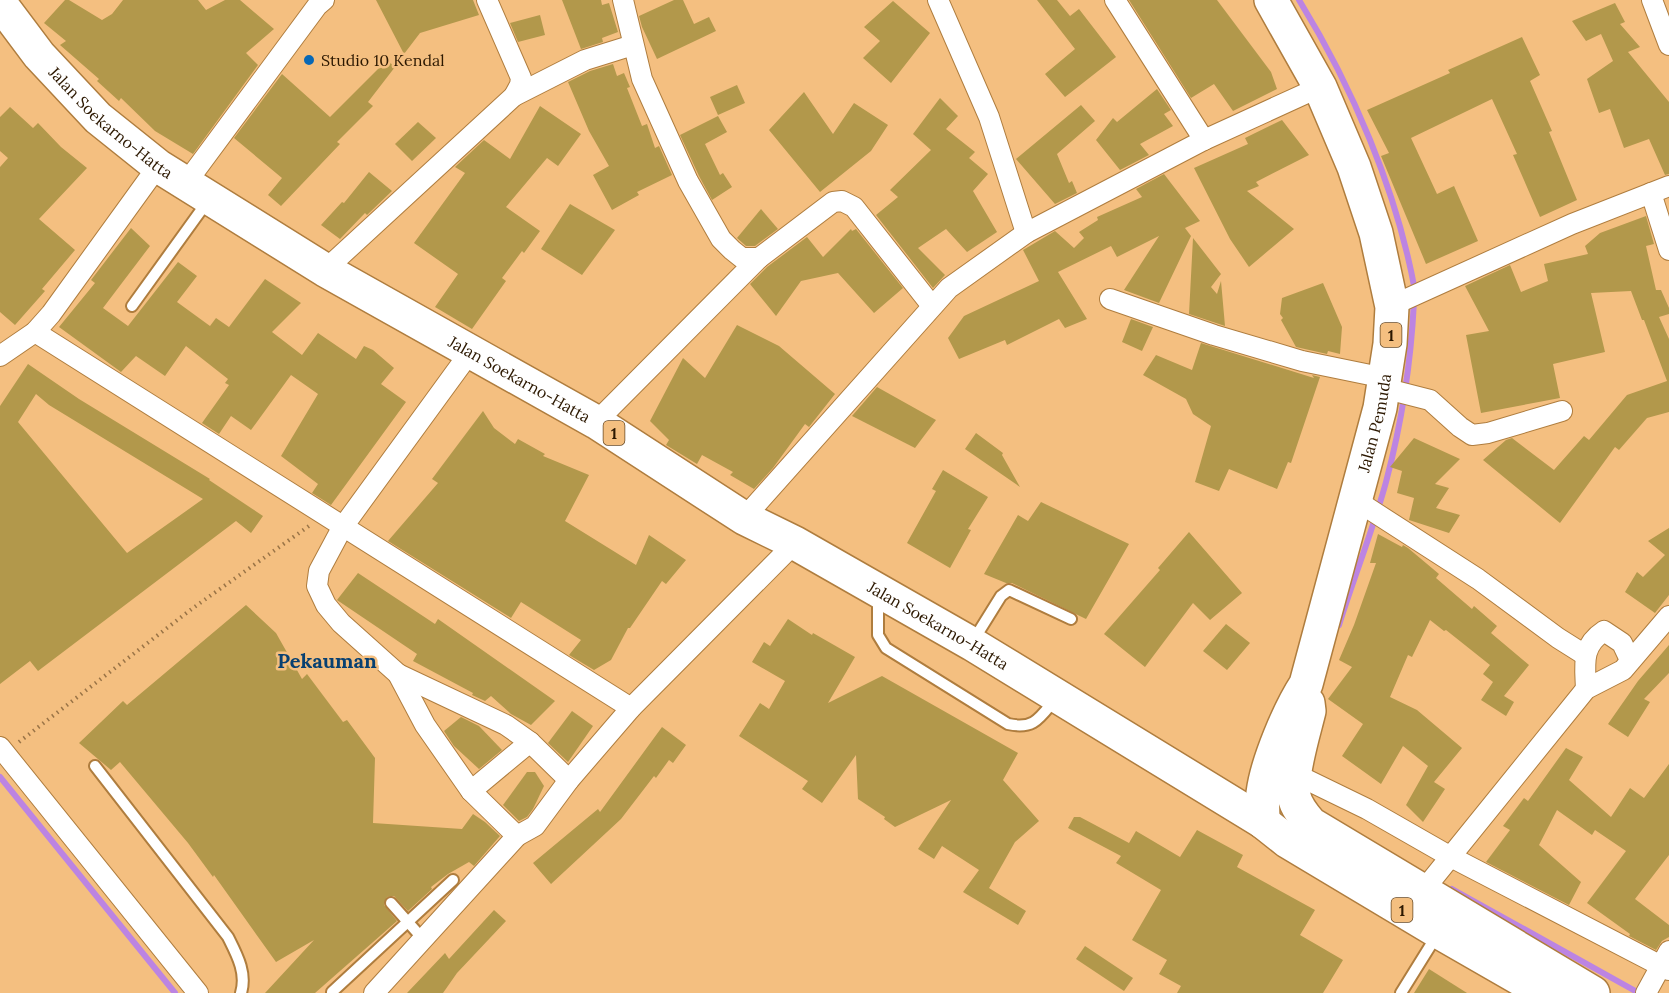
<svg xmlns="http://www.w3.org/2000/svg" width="1669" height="993" viewBox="0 0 1669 993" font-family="Lora,serif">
	<rect width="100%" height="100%" fill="#f4bf80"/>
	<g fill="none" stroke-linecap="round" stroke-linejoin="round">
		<!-- stream -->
		<g stroke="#bc84e2" stroke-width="6">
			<path d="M1299 0C1352 86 1397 191 1415 291"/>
			<path d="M1339 625C1354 577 1373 530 1386 482 1402 422 1411 362 1414 301"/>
			<path d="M0 777 175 993"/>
			<path d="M1452 889 1639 993"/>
		</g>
	</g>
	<!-- building -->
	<g fill="#b2984b" fill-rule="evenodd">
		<path d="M65 0H69L102 20 112 14 123 0H198L206 10 225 0H240L274 29 246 53 258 65 193 154 155 131 121 98 119 101 97 81 99 79 60 45 66 41 44 23Z"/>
		<path d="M376 0H473L479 15 420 33 404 54Z"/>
		<path d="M562 0H601L602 5 609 3 618 32 602 38 603 42 581 49Z"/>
		<path d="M674 0H683L694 24 709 17 716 31 657 59 642 27 639 16Z"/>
		<path d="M1037 0H1057L1070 16 1079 9 1116 57 1065 97 1045 74 1075 49Z"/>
		<path d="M1129 0H1217L1271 72 1277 89 1233 111 1214 84 1191 98Z"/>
		<path d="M893 1 930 33 891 83 863 58 880 41 864 27Z"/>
		<path d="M1615 3 1625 22 1620 24 1640 47 1628 52 1669 102V174L1665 175 1649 139 1624 148 1610 109 1599 113 1587 79 1613 61 1601 34 1586 41 1572 21Z"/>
		<path d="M540 15 545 35 518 42 510 23Z"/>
		<path d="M1522 37 1540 75 1530 81 1552 131 1549 132 1577 200 1540 217 1513 155 1517 154 1492 99 1411 138 1437 194 1454 186 1478 241 1426 264 1381 156 1389 153 1367 110 1450 73 1448 70Z"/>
		<path d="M387 60 395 67 368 102 373 106 337 142 340 144 281 206 268 195 282 178 234 138 282 74 330 117Z"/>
		<path d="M613 64 617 76 624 73 630 87 627 88 642 126 647 124 655 148 659 146 672 175 637 192 639 195 612 210 593 175 609 166 589 131 568 82 590 71Z"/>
		<path d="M737 85 745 103 718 115 710 97Z"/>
		<path d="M1157 89 1171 110 1164 114 1173 126 1140 144 1149 155 1120 170 1096 140 1113 118 1117 122Z"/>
		<path d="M804 92 833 134 854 103 888 125 871 151 820 192 769 130Z"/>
		<path d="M940 98 958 116 946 129 975 152 969 158 988 174 973 191 997 232 967 252 946 229 918 248 945 275 933 288 876 215 898 197 890 190 931 150 913 134Z"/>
		<path d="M1081 105 1095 121 1057 154 1069 183 1072 181 1077 193 1055 204 1016 159Z"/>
		<path d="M540 106 581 134 558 166 547 158 506 207 540 231 524 253 522 251 502 278 506 281 472 329 435 307 458 274 414 243 465 173 455 167 484 140 510 159Z"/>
		<path d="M10 107 33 128 38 123 61 147 87 168 39 219 75 250 42 289 45 291 15 325 0 312V167L8 158 0 151V117Z"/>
		<path d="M718 116 727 132 705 144 720 175 723 173 732 187 712 200 699 176 680 135Z"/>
		<path d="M1282 120 1309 155 1256 182 1259 186 1247 191 1294 229 1249 267 1230 239 1194 168 1248 144 1245 138Z"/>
		<path d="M418 122 436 138 412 161 395 144Z"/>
		<path d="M369 172 392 191 367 215 365 213 340 239 321 225 342 202 344 203Z"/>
		<path d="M1164 174 1200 221 1185 228 1191 236 1159 303 1124 290 1159 236 1117 257 1111 246 1058 272 1087 319 1065 328 1059 319 1007 345 1005 340 959 359 948 338 964 316 1039 281 1023 250 1055 231 1074 248 1084 238 1079 232 1098 220 1097 217 1142 197 1136 189Z"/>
		<path d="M570 204 615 230 582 275 541 249Z"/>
		<path d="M761 209 778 229 755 246H746L737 238Z"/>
		<path d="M1646 216 1654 244 1646 246 1656 290H1661L1669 308V314L1659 317 1669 339V412L1647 418 1619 450 1615 447 1560 523 1483 460 1506 440 1512 438 1554 470 1584 436 1589 440 1627 395 1667 381 1644 320H1642L1631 291 1591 293 1605 352 1553 364 1560 398 1481 413 1466 335 1489 331 1465 286 1510 265 1521 292 1548 281 1544 264 1588 254 1585 246 1600 233Z"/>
		<path d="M131 228 150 246 103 308 128 326 178 262 197 276 177 302 210 326 216 318 229 327 265 279 301 303 272 332 302 355 318 333 356 359 364 346 373 350 394 368 381 384 406 402 331 505 312 493 318 484 281 456 318 394 291 375 251 430 231 416 219 434 202 423 229 385 225 383 228 379 186 346 165 376 136 356 121 372 59 327 95 283 91 280Z"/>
		<path d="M851 229 852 231 856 229 903 288 874 313 838 273 801 281 776 316 750 284 767 267 807 237 823 257Z"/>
		<path d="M1193 238 1221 274 1211 287 1217 294 1221 281 1225 326 1189 314Z"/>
		<path d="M1323 283 1342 327 1340 354 1328 351 1327 354 1296 347 1281 320 1283 318 1280 314 1282 298Z"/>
		<path d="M1131 319 1153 327 1142 351 1122 342Z"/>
		<path d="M737 325 779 346 835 394 809 427 805 424 773 468 754 489 730 475 733 472 702 455 697 464 666 445 669 440 650 421 683 358 705 378Z"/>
		<path d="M1201 343 1314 378 1312 375 1320 377 1291 463 1288 462 1277 489 1229 469 1219 491 1195 482 1211 426 1193 414 1186 399 1143 375 1156 355 1192 370Z"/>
		<path d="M28 364 79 399 210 479 209 480 263 516 251 533 236 521 38 671 30 661 0 684V406ZM36 394 49 405 203 499 127 553 18 422Z"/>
		<path d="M877 387 936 420 915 448 852 416Z"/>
		<path d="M483 411 494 428 515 444 518 439 545 454 543 456 589 475 565 521 636 565 649 535 686 560 666 584 662 581 630 628H628L611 660 594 670 569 655 581 640 521 602 511 618 388 541 438 483 432 479Z"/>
		<path d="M976 433 1003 453 1002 455 1020 487 965 449Z"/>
		<path d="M1414 438 1460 459 1435 484 1449 488 1436 508 1460 515 1449 533 1409 520 1414 498 1397 493 1402 471 1390 467Z"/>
		<path d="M943 470 988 497 968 529 971 530 950 568 907 543 936 491 932 489Z"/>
		<path d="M1041 502 1129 544 1086 619 1012 583H1006L984 574 1018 515 1028 521Z"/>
		<path d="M1669 528V595L1655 613 1625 592 1637 572 1643 577 1665 555 1648 541Z"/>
		<path d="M1189 532 1242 593 1210 620 1193 603 1145 667 1104 634 1160 570 1158 568Z"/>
		<path d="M1378 534 1402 547 1403 545 1408 548 1439 574 1436 578 1472 609 1474 606 1497 626 1491 633 1529 665 1504 696 1514 702 1506 716 1481 700 1493 682 1483 674 1490 665 1446 630 1444 631 1430 620 1412 657 1408 655 1390 697 1417 710 1462 748 1434 782 1445 789 1423 822 1406 805 1428 766 1403 746 1381 784 1342 756 1363 724 1328 699 1352 667 1339 660 1354 625 1376 563H1370Z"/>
		<path d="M358 573 435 624 438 619 555 701 531 725 511 714 491 696 485 701 472 695 473 693 413 661 417 654 337 600Z"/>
		<path d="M246 605 276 633 302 679 307 674 343 722 347 720 375 758 373 823 462 829 473 814 485 822 500 836 474 866 469 862 448 874 431 887 432 889 408 911 394 896 387 897 384 905 397 921 315 993H265L314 940 276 962 214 875 213 877 188 843 120 762 111 770 79 743 123 701 127 705Z"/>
		<path d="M788 619 812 635 813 633 855 657 828 703 882 676 1018 753 1003 780 1039 821 1015 842 989 888 1026 911 1018 925 963 892 979 870 942 846 934 859 918 849 951 800 895 827 884 819 885 817 858 799 856 755 822 803 802 789 808 781 739 736 760 703 769 709 785 681 752 662 764 642 770 646Z"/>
		<path d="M1226 624 1250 643 1227 670 1203 651Z"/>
		<path d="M1669 645V673L1644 699 1650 702 1628 737 1608 724 1638 681Z"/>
		<path d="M572 711 593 726 568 762 548 743Z"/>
		<path d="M461 717 479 726 502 750 479 769 454 746 444 731Z"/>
		<path d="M662 727 686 745 673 763 669 760 656 778 654 776 621 819 551 884 533 863 598 809 600 812Z"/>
		<path d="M1566 748 1583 757 1569 780 1611 817 1630 788 1644 798 1669 764V855L1635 899 1669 925V937L1662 941 1656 950 1629 936 1630 934 1587 903 1626 851 1595 830 1592 835 1557 810 1539 845 1581 882 1569 905 1486 862 1510 830 1503 826 1524 798 1528 801Z"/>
		<path d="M527 772H535L544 786 533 809 527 817 519 821 503 805Z"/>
		<path d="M1074 817H1080L1129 843 1136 831 1180 857 1197 830 1243 855 1237 867 1315 910 1300 935 1343 960 1323 993H1177L1181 986 1159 974 1167 960 1132 940 1161 890 1116 863 1121 856 1068 828Z"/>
		<path d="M494 910 506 921 457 973 443 993H407L445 953 449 959Z"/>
		<path d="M1085 946 1133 978 1124 991 1076 959Z"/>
		<path d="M1429 969 1467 993H1414Z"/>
	</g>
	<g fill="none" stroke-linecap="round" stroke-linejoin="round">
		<!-- lane casing -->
		<g stroke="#af7d3e" stroke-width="14">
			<g id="lane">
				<path d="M132 306 207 202"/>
				<path d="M878 597V635L886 648 1008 724C1035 730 1040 717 1056 698"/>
				<path d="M973 641 1001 596 1009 590 1071 619"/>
				<path d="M95 766 228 937C237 955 247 973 241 993"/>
				<path d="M391 903 423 939"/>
				<path d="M332 992 453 880"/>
				<path d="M1401 993 1437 935"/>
			</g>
		</g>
		<!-- street casing -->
		<g stroke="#af7d3e" stroke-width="22">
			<g id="street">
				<path d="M623 0 642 79 688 181 721 239 732 250 742 258H759L833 202 842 201 854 207 932 306"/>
				<path d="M938 0 989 117 1026 233"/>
				<path d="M1115 0 1204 140"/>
				<path d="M1652 0 1669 45"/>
				<path d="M514 96 585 60 633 45"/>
				<path d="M186 183 317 6 324 0"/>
				<path d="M1651 193 1669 250"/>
				<path d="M325 270 514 96 520 85 521 78 487 0"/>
				<path d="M1110 299 1214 335 1302 361 1385 378"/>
				<path d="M1392 307 1402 301 1572 224 1669 186"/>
				<path d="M35 332 631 708"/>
				<path d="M471 351 342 528 319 571 317 586 326 605 341 623 398 674 425 725 471 791 517 836"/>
				<path d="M0 356 35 332 51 314 158 166"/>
				<path d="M1383 388 1430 400 1460 427 1472 435 1488 433 1562 411"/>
				<path d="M596 422 759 258"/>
				<path d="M1357 501 1478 579 1558 638 1585 655"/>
				<path d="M744 518 949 288 1026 233 1204 140 1320 87"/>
				<path d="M398 674 506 725 530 742 569 780"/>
				<path d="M1586 689C1585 664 1581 646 1604 631L1622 643 1630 660"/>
				<path d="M0 747 198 993"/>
				<path d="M1295 774 1367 809 1451 857 1669 970"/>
				<path d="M471 791 530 742"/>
				<path d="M1422 892 1586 689 1623 670 1669 616"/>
				<path d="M374 993 517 836 535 826 569 780 631 708 795 543"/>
				<path d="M1646 993 1669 951"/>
			</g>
		</g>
		<!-- highway casing -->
		<g stroke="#af7d3e" stroke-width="36">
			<g id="highway">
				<path id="s1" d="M0 3 39 55 98 118 158 166 325 270 596 422 744 518 795 543 972 644 1263 822 1287 841 1439 932 1545 993"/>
				<path d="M1308 703 1309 711C1304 732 1290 776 1294 796 1296 807 1304 816 1311 824L1593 993"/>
				<path id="s2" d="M1263 822C1263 812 1262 802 1263 793 1267 762 1289 710 1306 684L1380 408 1390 344 1392 307 1376 233 1354 167 1320 87 1271 0"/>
			</g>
		</g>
		<!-- path -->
		<path stroke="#9a7446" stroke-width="4" stroke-dasharray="1.5 4.5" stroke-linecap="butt" d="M19 742 193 608 309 526"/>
		<!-- lane -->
		<use href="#lane" stroke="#fff" stroke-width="10"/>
		<!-- street -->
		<use href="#street" stroke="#fff" stroke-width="20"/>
		<!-- highway -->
		<use href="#highway" stroke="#fff" stroke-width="33"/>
	</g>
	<!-- markers -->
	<circle fill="#0868b5" stroke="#f4bf80" stroke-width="2" cx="309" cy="60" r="6"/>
	<g text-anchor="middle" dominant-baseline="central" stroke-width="5" stroke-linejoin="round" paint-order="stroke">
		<!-- shield labels -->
		<g fill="#f4bf80" stroke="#684a26" stroke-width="1.5">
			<rect x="1380.5" y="323" width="21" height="24" rx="4.5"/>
			<rect x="603.5" y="421" width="21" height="24" rx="4.5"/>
			<rect x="1391.5" y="898" width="21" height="24" rx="4.5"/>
		</g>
		<g font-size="15" font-weight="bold" fill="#2c1800">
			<text x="1391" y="335">1</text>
			<text x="614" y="433">1</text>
			<text x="1402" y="910">1</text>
		</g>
		<!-- poi labels -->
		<g font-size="16" fill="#2c1800" stroke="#f4bf80" text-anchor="start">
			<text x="321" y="60">Studio 10 Kendal</text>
		</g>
		<!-- street labels -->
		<g font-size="16" fill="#2c1800" stroke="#f4bf80">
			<text stroke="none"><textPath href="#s1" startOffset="164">Jalan Soekarno-Hatta</textPath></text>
			<text stroke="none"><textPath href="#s1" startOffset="648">Jalan Soekarno-Hatta</textPath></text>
			<text stroke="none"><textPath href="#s2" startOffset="417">Jalan Pemuda</textPath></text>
			<text stroke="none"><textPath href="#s1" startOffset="1134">Jalan Soekarno-Hatta</textPath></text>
		</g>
		<!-- quarter labels -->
		<g font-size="20" font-weight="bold" fill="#084071" stroke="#f4bf80">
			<text x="327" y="660">Pekauman</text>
		</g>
	</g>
</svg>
